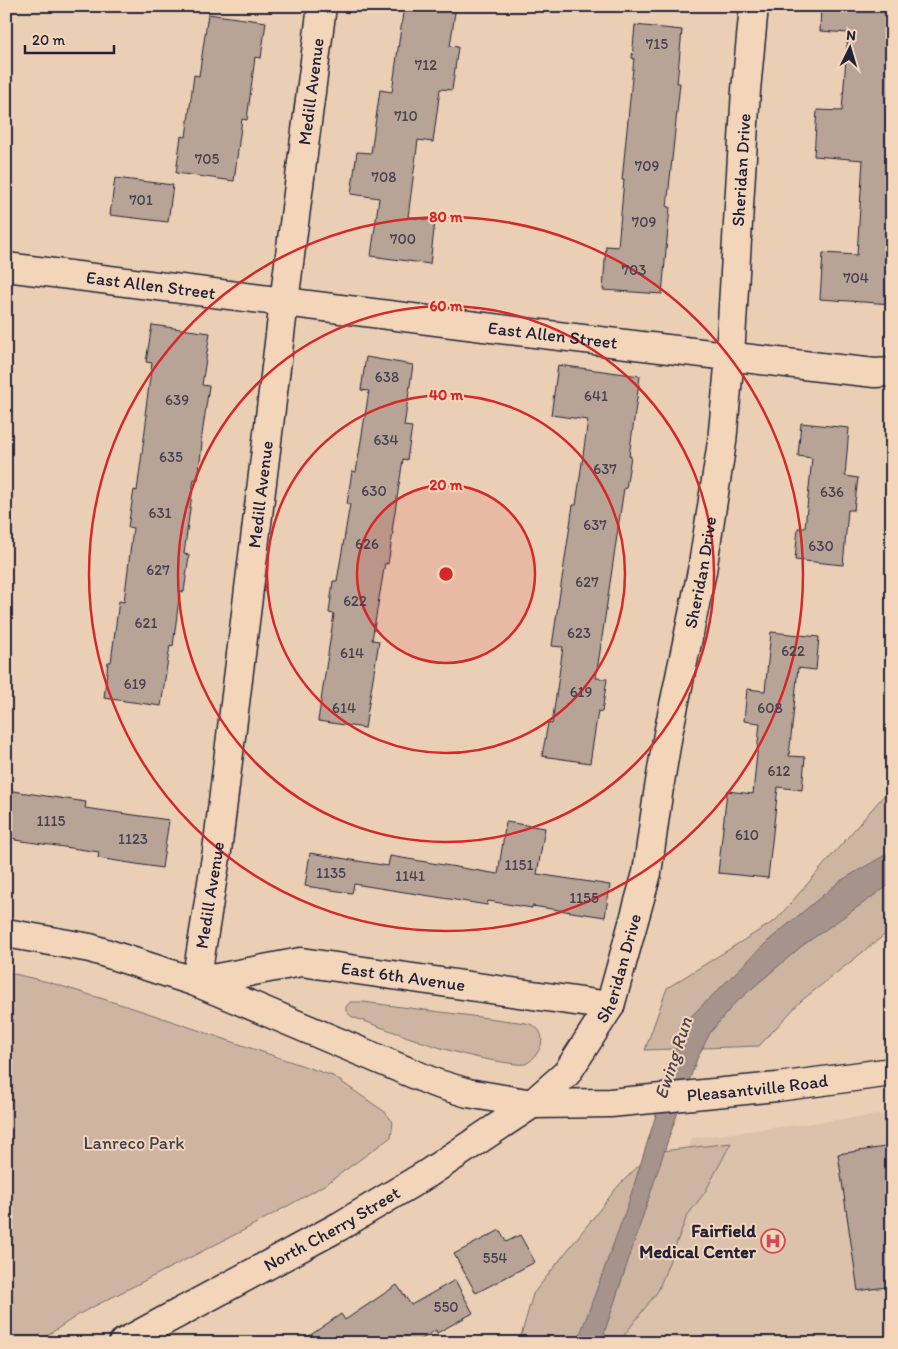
<svg xmlns="http://www.w3.org/2000/svg" width="898" height="1349" viewBox="0 0 898 1349" font-family="Itim,sans-serif">
	<rect width="100%" height="100%" fill="#ebcfb4"/>
	<filter id="ink" filterUnits="userSpaceOnUse"><feTurbulence type="fractalNoise" baseFrequency=".02" numOctaves="2"/><feDisplacementMap in="SourceGraphic" scale="10" xChannelSelector="R" yChannelSelector="G"/><feConvolveMatrix kernelMatrix="1 2 1 2 8 2 1 2 1" color-interpolation-filters="sRGB"/></filter>
	<g filter="url(#ink)">
		<!-- built -->
		<path fill="#dcc2ab" d="M892 1113V1343H615L692 1138Z"/>
		<!-- green -->
		<g fill="#cdb5a2" stroke="#786c6e">
			<path d="M892 786V929L801 1001 759 1046 645 1050 667 988 776 920Z"/>
			<path d="M6 972 48 982 139 1010 333 1076 385 1112 393 1122 391 1137 329 1182 311 1193 246 1229 81 1313 36 1343H6Z"/>
			<path d="M350 1002H363L526 1023C545 1027 546 1044 534 1057 532 1060 528 1063 525 1064 518 1065 509 1063 502 1062 450 1055 402 1034 352 1017L346 1011V1007Z"/>
			<path d="M731 1143 705 1192 687 1216 658 1291 625 1334 623 1343H519L533 1294 619 1185 653 1152Z"/>
		</g>
		<!-- water -->
		<path fill="#a6938b" stroke="#71666b" d="M892 851V883L802 946 734 1004 710 1033 697 1059 668 1140 601 1343H577L628 1204 666 1083 683 1024 769 940 840 881Z"/>
		<!-- building -->
		<g fill="#b8a496" stroke="#22223b">
			<path d="M404 6H456L450 46 458 47 452 90 440 89 433 142 418 140 408 217 435 221 430 264 371 256 379 198 351 194 357 152 371 153 380 90 392 92Z"/>
			<path d="M821 6H892V104L887 173H892V304L820 299 823 253 857 255 863 160 814 156 817 110 842 111 848 33 820 31Z"/>
			<path d="M208 14 266 22 261 58 255 57 247 120 242 119 234 181 176 173 181 136 186 137 194 75 199 76Z"/>
			<path d="M635 25 682 30 677 83H680L667 207H670L662 294 603 290 606 246 618 247 624 180H622L634 58H632Z"/>
			<path d="M115 178 173 185 168 222 110 215Z"/>
			<path d="M152 325 210 333 202 385 209 386 201 442 202 443 198 480 194 479 184 554 189 555 184 592 180 591 173 646 170 645 161 706 104 698 108 662H111L119 601 124 602 133 528 128 527 134 490 137 491 147 415H145L152 363 146 362Z"/>
			<path d="M366 357 413 365 404 426 412 427 407 460 403 459 392 531 393 532 388 564 385 563 372 640 379 641 365 728 318 721 334 614 329 613 333 581H337L350 504H347L352 471 356 472 369 391 361 390Z"/>
			<path d="M558 365 640 376 629 456H631L626 489 624 488 596 678 607 679 602 712 598 711 590 763 542 756 548 723 552 724 563 647 552 646 573 505H576L588 420 551 415Z"/>
			<path d="M801 423 849 428 845 476 858 478 854 510H848L843 565 795 560 798 528H805L812 458 798 456Z"/>
			<path d="M771 632 819 637 816 670 798 668 789 756 805 757 802 790 778 787 768 878 718 873 727 791 753 794 760 723 744 721 747 689 765 691Z"/>
			<path d="M6 790 86 802 85 808 169 820 162 868 98 858 99 852 15 840 16 839 6 837Z"/>
			<path d="M506 822 545 828 537 874 610 885 605 917 532 906V908L488 901 487 905 354 884 352 893 305 886 310 853 388 866 390 856 498 874Z"/>
			<path d="M892 1146V1286L858 1291 838 1154Z"/>
			<path d="M500 1230 506 1242 520 1235 535 1262 476 1293 454 1254Z"/>
			<path d="M455 1280 473 1313 437 1333 436 1330 416 1343H299L341 1314 345 1320 397 1285 411 1305Z"/>
		</g>
		<g fill="none" stroke-linecap="round" stroke-linejoin="round">
			<!-- minor casing -->
			<g stroke="#22223b" stroke-width="31">
				<g id="minor">
					<path id="s1" d="M6 267 500 329 820 367 875 373 892 372"/>
					<path d="M6 933 90 948 196 982 435 1083 468 1093 532 1104"/>
					<path id="s2" d="M196 982 217 851 284 302 322 6"/>
					<path id="s3" d="M196 982 301 962 610 1006"/>
				</g>
			</g>
			<!-- major casing -->
			<g stroke="#22223b" stroke-width="31">
				<g id="major">
					<path id="s4" d="M532 1104 610 1103 777 1087 892 1072"/>
					<path id="s5" d="M123 1343 340 1226 427 1174 532 1104 567 1073 610 1006 647 873 658 794 668 734 702 571 722 442 730 356 746 90 754 6"/>
				</g>
			</g>
			<!-- minor -->
			<use href="#minor" stroke="#f3d6b9" stroke-width="28"/>
			<!-- major -->
			<use href="#major" stroke="#f3d6b9" stroke-width="28"/>
		</g>
	</g>
	<!-- distance rings -->
	<circle cx="446" cy="574" r="89" fill="#d62828" fill-opacity=".12"/>
	<g fill="none" stroke="#d62828" stroke-width="2.5">
		<circle cx="446" cy="574" r="89"/>
		<circle cx="446" cy="574" r="179"/>
		<circle cx="446" cy="574" r="268"/>
		<circle cx="446" cy="574" r="357"/>
	</g>
	<!-- icons -->
	<defs>
		<g id="hospital-ring" transform="scale(1.25)"><circle r="9.5" fill="#f3d6b9" stroke="#d1495b" stroke-width="1.5"/><path d="M-5-5h3v3.5h4V-5h3V5h-3V1.5h-4V5h-3Z" fill="#d1495b"/></g>
	</defs>
	<g fill-rule="evenodd">
		<use href="#hospital-ring" x="773" y="1241"/>
	</g>
	<g text-anchor="middle" dominant-baseline="central" stroke-width="4" stroke-linejoin="round" paint-order="stroke">
		<!-- number labels -->
		<g font-size="15" fill="#484252">
			<text x="657" y="44">715</text>
			<text x="426" y="65">712</text>
			<text x="406" y="116">710</text>
			<text x="207" y="159">705</text>
			<text x="647" y="166">709</text>
			<text x="384" y="177">708</text>
			<text x="141" y="200">701</text>
			<text x="644" y="222">709</text>
			<text x="403" y="239">700</text>
			<text x="634" y="270">703</text>
			<text x="856" y="278">704</text>
			<text x="387" y="377">638</text>
			<text x="596" y="396">641</text>
			<text x="177" y="400">639</text>
			<text x="386" y="440">634</text>
			<text x="171" y="457">635</text>
			<text x="605" y="469">637</text>
			<text x="374" y="491">630</text>
			<text x="832" y="492">636</text>
			<text x="160" y="513">631</text>
			<text x="595" y="525">637</text>
			<text x="367" y="544">626</text>
			<text x="821" y="546">630</text>
			<text x="158" y="570">627</text>
			<text x="587" y="582">627</text>
			<text x="355" y="601">622</text>
			<text x="146" y="623">621</text>
			<text x="579" y="633">623</text>
			<text x="793" y="651">622</text>
			<text x="352" y="653">614</text>
			<text x="135" y="684">619</text>
			<text x="581" y="692">619</text>
			<text x="344" y="708">614</text>
			<text x="770" y="708">608</text>
			<text x="779" y="771">612</text>
			<text x="51" y="821">1115</text>
			<text x="747" y="835">610</text>
			<text x="133" y="839">1123</text>
			<text x="519" y="865">1151</text>
			<text x="331" y="873">1135</text>
			<text x="410" y="876">1141</text>
			<text x="584" y="898">1155</text>
			<text x="495" y="1258">554</text>
			<text x="446" y="1307">550</text>
		</g>
		<!-- street labels -->
		<g font-size="18" fill="#22223b" stroke="#f3d6b9">
			<text stroke="none"><textPath href="#s2" startOffset="898">Medill Avenue</textPath></text>
			<text stroke="none"><textPath href="#s5" startOffset="1449">Sheridan Drive</textPath></text>
			<text stroke="none"><textPath href="#s1" startOffset="146">East Allen Street</textPath></text>
			<text stroke="none"><textPath href="#s1" startOffset="551">East Allen Street</textPath></text>
			<text stroke="none"><textPath href="#s2" startOffset="492">Medill Avenue</textPath></text>
			<text stroke="none"><textPath href="#s5" startOffset="1044">Sheridan Drive</textPath></text>
			<text stroke="none"><textPath href="#s2" startOffset="88">Medill Avenue</textPath></text>
			<text stroke="none"><textPath href="#s5" startOffset="639">Sheridan Drive</textPath></text>
			<text stroke="none"><textPath href="#s3" startOffset="210">East 6th Avenue</textPath></text>
			<text stroke="none"><textPath href="#s4" startOffset="226">Pleasantville Road</textPath></text>
			<text stroke="none"><textPath href="#s5" startOffset="238">North Cherry Street</textPath></text>
		</g>
		<!-- park labels -->
		<g font-size="18" fill="#443f50" stroke="#f3d6b9">
			<text x="134" y="1143">Lanreco Park</text>
		</g>
		<!-- poi labels -->
		<g font-size="18" font-weight="bold" fill="#22223b" stroke="#f3d6b9" text-anchor="end">
			<text x="756" y="1231">Fairfield<tspan x="756" dy="21">Medical Center</tspan></text>
		</g>
		<!-- water labels -->
		<g font-size="19" font-style="italic" fill="#4a4453" stroke="#f3d6b9">
			<text transform="translate(673 1058) rotate(-72)">Ewing Run</text>
		</g>
	</g>
	<circle cx="446" cy="574" r="8" fill="#d62828" stroke="#f3d6b9" stroke-width="2.5"/>
	<g font-size="15" text-anchor="middle" font-weight="bold" fill="#d62828" stroke="#f3d6b9" stroke-width="4" stroke-linejoin="round" paint-order="stroke">
		<text x="446" y="222">80 m</text>
		<text x="446" y="311">60 m</text>
		<text x="446" y="400">40 m</text>
		<text x="446" y="490">20 m</text>
	</g>
	<!-- margin -->
	<rect width="898" height="1349" fill="none" stroke="#f3d6b9" stroke-width="25"/>
	<rect x="12" y="12" width="873" height="1324" fill="none" stroke="#22223b" stroke-width="2" filter="url(#ink)"/>
	<!-- north arrow -->
	<g transform="translate(850 48) rotate(5)" stroke="#f3d6b9" stroke-width="4" paint-order="stroke">
	<path d="M0-4L9 19L0 12L-9 19Z" fill="#22223b"/>
	<text y="-8" font-size="14" font-weight="bold" text-anchor="middle" fill="#22223b">N</text>
	</g>
	<!-- scale -->
	<path d="M25 45v8h89v-8" fill="none" stroke="#22223b" stroke-width="2.5"/>
	<text x="32" y="45" font-size="15" fill="#22223b" stroke="#f3d6b9" stroke-width="4" paint-order="stroke">20 m</text>
</svg>
